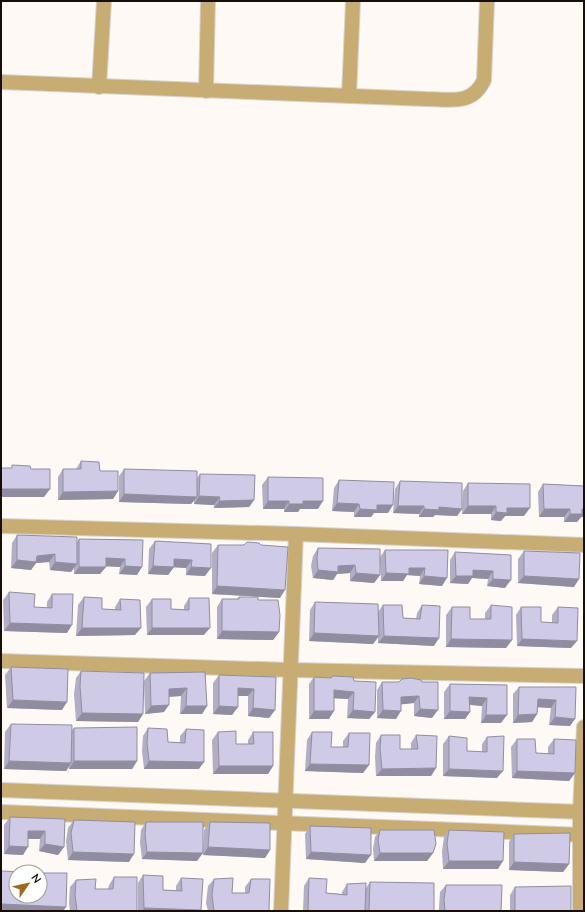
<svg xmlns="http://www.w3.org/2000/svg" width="585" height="912" viewBox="0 0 585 912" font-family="'Nunito Sans',sans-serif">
	<rect width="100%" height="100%" fill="#fef9f5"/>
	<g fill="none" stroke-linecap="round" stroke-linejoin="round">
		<!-- minor casing -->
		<g stroke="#d9d3cf" stroke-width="16">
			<g id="minor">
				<path d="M1 82 426 99C450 99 472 106 484 80L487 1"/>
				<path d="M99 87 104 1"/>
				<path d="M206 91 208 1"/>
				<path d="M349 96 353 1"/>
				<path d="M1 526 296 534 584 545"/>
				<path d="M1 661 291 670 584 676"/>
				<path d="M1 790 584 812"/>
				<path d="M1 812 584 835"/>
				<path d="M281 911 296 534"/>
				<path d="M580 911V812L584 727"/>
			</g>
		</g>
		<!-- minor -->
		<use href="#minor" stroke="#c7ad73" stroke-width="14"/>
	</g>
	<!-- wall -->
	<g fill="#b2aec6">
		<path d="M81 461 100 471 118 491 113 499 58 500V477L63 469H76Z"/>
		<path d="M124 469 197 478 200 474 254 500 249 507 214 508V505L194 504V501L191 504 119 502V476Z"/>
		<path d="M268 477 318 509H300L298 512H284V509H263L262 485Z"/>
		<path d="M339 480 388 513H374L371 517H354V512L332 511 334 488Z"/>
		<path d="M400 481 462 509 457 516 435 515 433 517H419V514L393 513 395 489Z"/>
		<path d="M468 483 524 516H505L501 521 491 520V514H462L463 491Z"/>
		<path d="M543 484 584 486V517H581L577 522H564V517H539L538 492Z"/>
		<path d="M17 535 77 542 79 539 143 540 137 575 119 574 120 567 106 566 100 574H74V568L71 572 50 570 49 562 36 563 31 570 11 568 12 543Z"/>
		<path d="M155 541 211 544 205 576 186 575V568L174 567 168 575 148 574 149 549Z"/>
		<path d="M218 545 280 598 212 594V553Z"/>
		<path d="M318 548 380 557 385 550H448L442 586 419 584 420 576 407 575 403 581H381L380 561V575L374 583 350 581V573L337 574 333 580 313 578 311 566 313 556Z"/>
		<path d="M524 551 574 587 518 583V559Z"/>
		<path d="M455 552 511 555 505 588 487 586 488 579 472 578 468 584 450 583V560Z"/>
		<path d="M9 592 34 607 47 608V602L52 594 67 633 4 631 3 600Z"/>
		<path d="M84 597 102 609H115V607L120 599 135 635 76 636 78 605Z"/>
		<path d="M239 597 258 600 279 632 273 640 217 639V607L222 599H237Z"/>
		<path d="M189 598 204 635H147L146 607 152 599 171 609 184 610V606Z"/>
		<path d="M315 602 378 612 383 605 403 618 416 619 417 613 422 605 434 646 378 643V637L373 644 309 641 310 610Z"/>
		<path d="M491 605 512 640 506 648 446 647V615L452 607 470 619H485V613Z"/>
		<path d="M521 607 541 622 552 623V615L558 607 571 648 517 646 516 615Z"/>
		<path d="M11 667 62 710 7 708 5 675Z"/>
		<path d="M81 671 143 714 138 722 76 721 74 694 76 678Z"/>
		<path d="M205 672 207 706 202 714H180L181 696 169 697 164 712 145 714 144 681 150 673Z"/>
		<path d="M219 675 276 677 275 710 269 718 248 716V696H238V707L232 715 213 714V683Z"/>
		<path d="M314 677 354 681 375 712 369 719 347 718 348 699 334 698 329 719H309V684Z"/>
		<path d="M411 678 432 718 414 716V703L401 704 396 719 377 718V690L382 682H399Z"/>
		<path d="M450 684 507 685 501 723H481L482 706 470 705V712L465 719H444V692Z"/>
		<path d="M519 687H576L570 726 549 725 551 708 538 707 537 714 532 722 513 723V694Z"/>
		<path d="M11 724 72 730 74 728 137 761 132 769H69V767L66 771 4 769 5 732Z"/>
		<path d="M148 728 168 742 180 743V736L186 729 199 769H144L142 751 143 736Z"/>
		<path d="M218 732 236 744H248V740L253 732 273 766 268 774H213L212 740Z"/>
		<path d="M312 732 331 747H343V741L349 733 369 765 363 773 305 771 307 740Z"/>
		<path d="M381 735 400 749H411V743L416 735 436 768 431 776H376L375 757 376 743Z"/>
		<path d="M449 736 467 751 482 752V744L487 737 497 778 443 776V744Z"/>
		<path d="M517 739 536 753 548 754V747L554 739 575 773 569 781 512 778 511 747Z"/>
		<path d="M10 817 65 819 64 847 58 855 39 851 40 839H28L23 855 4 854V825Z"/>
		<path d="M74 820 129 862 68 860 66 841 68 828Z"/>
		<path d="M146 822 197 861 142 859 140 843 141 830Z"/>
		<path d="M210 822 270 850 265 858 203 855 204 830Z"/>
		<path d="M310 826 365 863 306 859 305 834Z"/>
		<path d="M380 830 433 853 427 861H374L373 848 375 837Z"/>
		<path d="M449 830 498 869H443L442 851 444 837Z"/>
		<path d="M514 834 569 864 563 872 509 870V842Z"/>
		<path d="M1 871 16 896H40V878L44 873 66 907 63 911H1Z"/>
		<path d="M143 875 163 890H176V886L181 878 201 910 200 911H138V883Z"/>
		<path d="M114 877 137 911H70L69 903 70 887 76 880 95 889H108L109 885Z"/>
		<path d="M309 878 326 893 342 894V892L347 884 366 888 370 882 434 911H303L304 886Z"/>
		<path d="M214 879 232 893H245V887L251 879 269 911H208L206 903 208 886Z"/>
		<path d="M446 885 501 911H439V908L440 892Z"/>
		<path d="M515 887 571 911H510V895Z"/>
	</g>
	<!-- shaded-wall -->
	<g fill="#918da1">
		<path d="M1 489H50L44 497H1Z"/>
		<path d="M118 491 113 499 58 500 63 492Z"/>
		<path d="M124 494 197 497 191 504 119 502Z"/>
		<path d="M199 496 220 497 214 505 194 504Z"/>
		<path d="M254 500 249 507 214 508 219 501Z"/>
		<path d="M268 501H289L284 509H263Z"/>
		<path d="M303 501H323L318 509H300L298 512H284L289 504Z"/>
		<path d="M337 503 359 504 354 512 332 511Z"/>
		<path d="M377 505H393L388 513H374L371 517H354L360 509Z"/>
		<path d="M398 506H424L419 514 393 513Z"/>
		<path d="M468 506H496L491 514H462Z"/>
		<path d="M439 507 462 509 457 516 435 515 433 517H419L424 509Z"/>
		<path d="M507 508H530L524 516H505L501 521 491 520 496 512Z"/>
		<path d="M544 509H570L564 517H539Z"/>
		<path d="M582 509H584V517H581L577 522H564L570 514Z"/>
		<path d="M55 554 49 562 36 563 31 570 11 568 17 560 37 556Z"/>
		<path d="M106 558 125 559 120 567 100 566Z"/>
		<path d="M174 559 192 560 186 568 168 567Z"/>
		<path d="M55 562 77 564 71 572 50 570Z"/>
		<path d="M355 565 350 573 337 574 333 580 313 578 318 570 338 566Z"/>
		<path d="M125 566 142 567 137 575 119 574Z"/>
		<path d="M153 566 174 567 168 575 148 574Z"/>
		<path d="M79 567H106L100 574H74Z"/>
		<path d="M191 567 211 568 205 576 186 575Z"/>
		<path d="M409 568H425L420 576 407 575 403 581H381L386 573Z"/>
		<path d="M473 570 493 571 488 579 472 578 468 584 450 583 456 576Z"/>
		<path d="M356 573 380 575 374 583 350 581Z"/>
		<path d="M424 576 447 578 442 586 419 584Z"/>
		<path d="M524 576 579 579 574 587 518 583Z"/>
		<path d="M493 579 511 580 505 588 487 586Z"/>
		<path d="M217 586 285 590 280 598 212 594Z"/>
		<path d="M10 623 72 625 67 633 4 631Z"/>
		<path d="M82 628H141L135 635 76 636Z"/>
		<path d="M152 628H210L204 635H147Z"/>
		<path d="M222 631 279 632 273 640 217 639Z"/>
		<path d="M314 633 379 636 373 644 309 641Z"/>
		<path d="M384 636 439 638 434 646 378 643Z"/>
		<path d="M451 639 512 640 506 648 446 647Z"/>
		<path d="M522 639 577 641 571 648 517 646Z"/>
		<path d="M187 688 181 696 163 697 169 689Z"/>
		<path d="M238 688 254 689 248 696H233Z"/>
		<path d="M334 690 354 692 348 699 328 698Z"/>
		<path d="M419 696 414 703 396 705 401 697Z"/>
		<path d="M469 697 487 698 482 706 464 704Z"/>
		<path d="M538 699 556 700 551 708 533 707Z"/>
		<path d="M13 700 67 702 62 710 7 708Z"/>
		<path d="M169 705 164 712 145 714 151 706Z"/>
		<path d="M186 706H207L202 714H180Z"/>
		<path d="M219 706 238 707 232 715 213 714Z"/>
		<path d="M253 708 275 710 269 718 248 716Z"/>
		<path d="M420 709 438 710 432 718 414 716Z"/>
		<path d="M353 710 375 712 369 719 347 718Z"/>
		<path d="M383 710 401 711 396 719 377 718Z"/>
		<path d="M314 711H334L329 719H309Z"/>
		<path d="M450 711 470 712 465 719H444Z"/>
		<path d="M82 713 143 714 138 722 76 721Z"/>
		<path d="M537 714 532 722 513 723 518 715Z"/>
		<path d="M486 715H507L501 723H481Z"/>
		<path d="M555 717 575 719 570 726 549 725Z"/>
		<path d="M9 761 71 763 66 771 4 769Z"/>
		<path d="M74 761H137L132 769H69Z"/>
		<path d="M149 761 204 762 199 769H144Z"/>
		<path d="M310 764 369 765 363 773 305 771Z"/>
		<path d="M219 766H273L268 774H213Z"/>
		<path d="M436 768 431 776H376L382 769Z"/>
		<path d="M449 769 503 771 497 778 443 776Z"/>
		<path d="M517 771 575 773 569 781 512 778Z"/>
		<path d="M28 831H45L40 839H22Z"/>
		<path d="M45 844 64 847 58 855 39 851Z"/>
		<path d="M9 846 28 847 23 855 4 854Z"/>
		<path d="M208 847 270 850 265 858 203 855Z"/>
		<path d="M73 852 134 854 129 862 68 860Z"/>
		<path d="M147 852 203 853 197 861 142 859Z"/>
		<path d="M311 852 371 855 365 863 306 859Z"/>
		<path d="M380 853H433L427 861H374Z"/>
		<path d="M449 861H503L498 869H443Z"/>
		<path d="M514 862 569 864 563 872 509 870Z"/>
		<path d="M1 904 66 907 63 911H1Z"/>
		<path d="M144 908 201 910 200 911H142Z"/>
	</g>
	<!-- building -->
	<g fill="#cfcae6" stroke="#918da1">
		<path d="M81 461 99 462 100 471H118V491L63 492V469H81Z"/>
		<path d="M12 465 30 466 31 469H50V489H1V468H12Z"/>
		<path d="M124 469 197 471V497L124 494Z"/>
		<path d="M200 474 255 475 254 500 219 501 220 497 199 496Z"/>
		<path d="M268 477 323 478V501H303V504H289V501H268Z"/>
		<path d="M339 480 394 482 393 505H377V510L360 509 359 504 337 503Z"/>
		<path d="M400 481 462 483V509L439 507V510L424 509V506H398Z"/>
		<path d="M468 483 530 484V508H507V513L496 512V506H468Z"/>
		<path d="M543 484 584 486V509H582V514H570V509H544Z"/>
		<path d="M17 535 77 537V564L55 562V554L37 556 36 562 17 560Z"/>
		<path d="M79 539 143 540 142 567 125 566V559L106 558V567H79Z"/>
		<path d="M155 541 211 544V568L191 567 192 560 174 559V567L153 566Z"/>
		<path d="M247 542 259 543 261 545 288 547 285 590 217 586 218 545H244Z"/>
		<path d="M318 548 380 549V575L356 573 355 565 338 566V572L318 570 317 558Z"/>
		<path d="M385 550H448L447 578 424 576 425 568H409V574L386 573Z"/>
		<path d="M524 551 580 553 579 579 524 576Z"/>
		<path d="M455 552 511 555V580L493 579V571L473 570V576H456Z"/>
		<path d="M9 592 35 594 34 607 52 608V594H73L72 625 10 623Z"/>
		<path d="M84 597 102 598V609L121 610 120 599 140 600 141 628H82Z"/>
		<path d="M239 597H258V600H278L280 615 279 632 222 631V599H239Z"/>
		<path d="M189 598H209L210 628H152V599H171V609L189 610Z"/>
		<path d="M315 602 378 604 379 636 314 633Z"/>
		<path d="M383 605H402L403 618 420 619 422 605 440 606 439 638 384 636Z"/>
		<path d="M491 605 512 607V640L451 639 452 607H470V619H491Z"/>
		<path d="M521 607H541V622L558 623V607L578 608 577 641 522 639Z"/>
		<path d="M11 667 68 669 67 702 13 700Z"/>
		<path d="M81 671 144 673 143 714 82 713 80 686Z"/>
		<path d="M205 672 207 706H186L187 688 169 689V705L151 706 150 673Z"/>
		<path d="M219 675 276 677 275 710 253 708 254 689 238 688V707L219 706Z"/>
		<path d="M333 676 353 677 354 681 376 682 375 712 353 710 354 692 334 690V711H314V677L331 678Z"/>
		<path d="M411 678 421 680 422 682H438V710L420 709 419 696 401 697V711L383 710 382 682H399L402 679Z"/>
		<path d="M450 684 507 685V715H486L487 698 469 697 470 712 450 711Z"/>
		<path d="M519 687H576L575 719 555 717 556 700 538 699 537 714 518 715Z"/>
		<path d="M11 724 72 725 71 763 9 761Z"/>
		<path d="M137 727V761H74V728Z"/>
		<path d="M148 728 167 729 168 742 185 743 186 729 204 730V762L149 761 147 743Z"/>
		<path d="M236 731V744H254L253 732H273V766H219L218 732Z"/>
		<path d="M312 732H332L331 747H348L349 733H370L369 765 310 764Z"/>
		<path d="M381 735H400V749H418L416 735 437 736 436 768 382 769 380 749Z"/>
		<path d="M449 736 467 738V751L487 752V737L504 736 503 771 449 769Z"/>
		<path d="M517 739H535L536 753 554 754V739L576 740 575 773 517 771Z"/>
		<path d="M10 817 65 819 64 847 45 844V831H28V847L9 846Z"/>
		<path d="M74 820 135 822 134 854 73 852 71 833Z"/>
		<path d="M146 822H203V853L147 852 145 835Z"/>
		<path d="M210 822 270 823V850L208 847Z"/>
		<path d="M310 826 371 828V855L311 852Z"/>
		<path d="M380 830H434L436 844 433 853H380L378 840Z"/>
		<path d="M449 830 504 832 503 861H449L447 843Z"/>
		<path d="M570 833 569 864 514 862V834Z"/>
		<path d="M1 871 25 872H16V896H40V887H44V873H67L66 907 1 904Z"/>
		<path d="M143 875 163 876V890L182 891 181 878 203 879 201 910 144 908Z"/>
		<path d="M114 877H137V911H77L75 895 76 880 96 879 95 889H113Z"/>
		<path d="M233 878 232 893H249L251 879H270L269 911H214L212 895 214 879Z"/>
		<path d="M309 878 327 879 326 893 347 895V884L366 883 365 911H308Z"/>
		<path d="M370 882 434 883V911H369Z"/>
		<path d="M446 885H502L501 911H445L444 900Z"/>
		<path d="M571 886V911H515V887Z"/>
	</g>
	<!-- border -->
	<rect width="585" height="912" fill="none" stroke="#160e07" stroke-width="4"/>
	<!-- north arrow -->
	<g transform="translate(28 884) rotate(56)"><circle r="19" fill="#ffffff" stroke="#a29f9c"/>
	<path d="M0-3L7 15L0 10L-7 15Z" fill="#9c6a1e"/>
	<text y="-6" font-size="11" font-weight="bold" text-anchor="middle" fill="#160e07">N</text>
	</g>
</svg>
